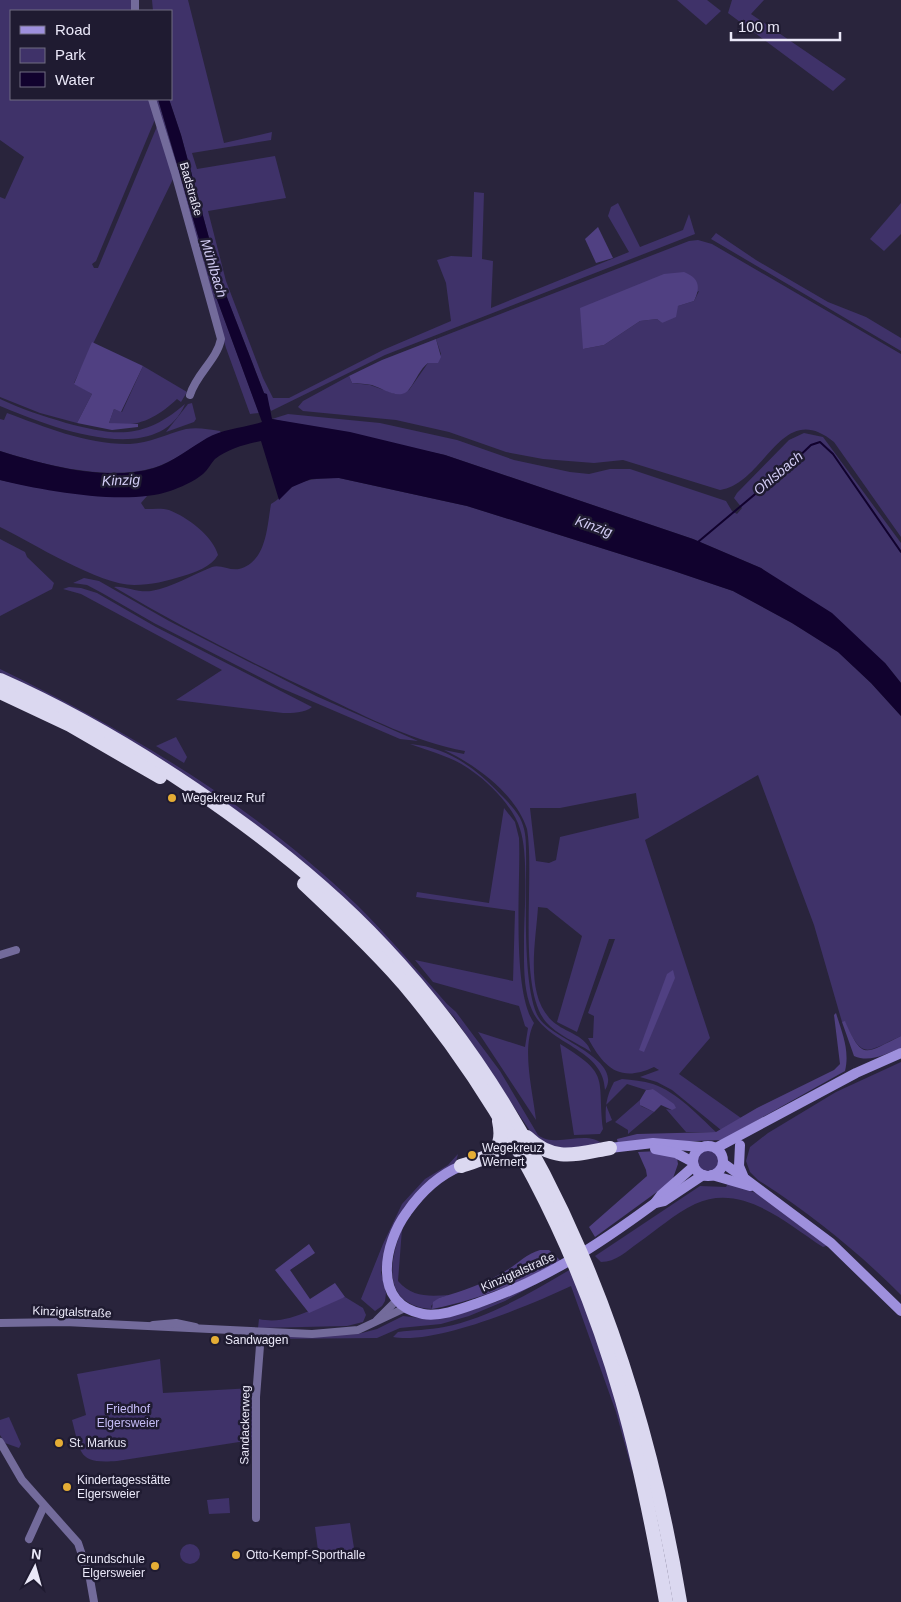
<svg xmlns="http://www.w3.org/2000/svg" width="901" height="1602" viewBox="0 0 901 1602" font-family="Helvetica,sans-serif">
	<rect width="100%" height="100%" fill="#29243c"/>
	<!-- green -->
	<g fill="#3f3269" fill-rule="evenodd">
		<path d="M0 0H131L132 11H11V99H149L156 117 96 261 92 264 94 268H98L158 124 173 179 74 383 92 394 77 423 40 413 0 397V197L5 199 24 157 0 140Z"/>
		<path d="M152 0H188L224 143 272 132 271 140 192 153 197 169 275 156 286 198 208 211 226 281 263 378 273 398H289L383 350 451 321 446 283 437 260 451 256 472 257 474 192 484 193 482 259 493 261 491 308 629 252 608 216 611 207 618 203 640 247 683 230 689 214 695 234 385 355 271 411 221 282 181 135 169 99H171V11H153Z"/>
		<path d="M677 0H707L721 11 706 25Z"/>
		<path d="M732 0H764L751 14 846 79 833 91 728 13Z"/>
		<path d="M154 99H158L215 294 259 413 250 414 226 348Z"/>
		<path d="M901 203V234L884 251 870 239Z"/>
		<path d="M716 233 756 260 828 302 866 317 901 338V351L711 239Z"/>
		<path d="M698 240 712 244 901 354V537L834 442C781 398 766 483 720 490L623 460 594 463 543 459 506 452 449 432 396 420 303 411 298 407 303 401 349 376 352 383 370 385 395 394 409 390 428 363H437L441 354 436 339 689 241ZM699 291 694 301 678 306 662 323 657 319 640 321 604 345 583 349Z"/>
		<path d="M143 366 187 392 181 402 177 399C158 417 137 429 109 423L114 409 122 412Z"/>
		<path d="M0 399C21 409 43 416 66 423 116 436 143 440 185 404 157 471 46 425 0 406Z"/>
		<path d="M192 403 196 419 194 422 166 432 188 404Z"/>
		<path d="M7 413C45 427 88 445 130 444 149 443 167 434 186 429 197 427 208 429 220 431L221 433C197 441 178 461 153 468 106 481 45 465 0 451V419L4 420Z"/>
		<path d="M288 414 380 423 457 440 514 460 570 472 589 474 610 469H630L726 501 732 511 737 514 742 508 734 498 737 493 789 440 804 433 823 437 901 543V683L885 663 761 568 693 539 445 455 272 419Z"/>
		<path d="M339 478 467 506 671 570 733 591 792 623 838 652 871 683 901 716V1036C866 1052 863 1061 845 1022H842L814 925 758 775 645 840 710 1038 679 1074 741 1118 721 1130 672 1090 657 1082 640 1077 659 1070 654 1067C620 1083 604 1068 588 1038H593L594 1016 588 1013 615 939H609L577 1032 557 1022 582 936 547 908 538 907C536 942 523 1000 556 1024 568 1033 586 1036 591 1052 576 1042 557 1035 546 1022 517 988 535 876 527 829 516 794 476 765 444 750L464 754 465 751C416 742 368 718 323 696 252 663 181 627 114 587 122 585 138 593 151 591 173 587 192 575 212 567 220 564 230 571 239 569 267 562 267 526 271 504 280 499 284 492 292 487 306 478 323 478 339 478ZM636 793 639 818 560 837 556 860 549 863 536 861 530 808H560Z"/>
		<path d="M0 480C49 491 97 496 147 496L141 503 145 509C153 509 163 508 169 510 187 517 213 536 218 555 211 567 196 572 183 576 167 581 151 585 134 585 99 585 33 543 0 527Z"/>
		<path d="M0 539 25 552 27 557 54 583 52 589 0 616Z"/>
		<path d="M84 578 99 581 169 621 316 696 418 741 400 739 281 688 154 623 102 593 87 585 73 583Z"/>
		<path d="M69 587 81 588 97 593 156 627 312 707C305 713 292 713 283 713L176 700 222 670 81 594 63 589Z"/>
		<path d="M0 669C130 732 253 805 358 906 389 937 418 971 447 1004L456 1012 500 1071 538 1135C556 1149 586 1129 602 1144L560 1153 540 1146 454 1017 275 839 0 675Z"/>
		<path d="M176 737 187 757 184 763 156 746Z"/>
		<path d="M410 744C447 747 476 768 501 795 508 802 515 809 520 818 525 828 526 838 526 848 527 887 521 989 539 1018 552 1039 624 1059 605 1090 604 1048 547 1045 532 1010 523 990 524 964 524 942 524 913 529 855 520 829 514 808 490 783 472 771 454 757 431 752 410 744Z"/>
		<path d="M504 808 515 822 519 838C521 882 511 989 534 1023 521 1048 533 1092 536 1120L478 1032 525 1047 528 1028 525 1026 519 1006 433 982 415 960 513 981 515 911 416 897 417 892 489 903Z"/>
		<path d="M560 1044C611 1075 597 1077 603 1129L600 1134 574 1135Z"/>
		<path d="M901 1062V1295C857 1251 810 1213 758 1180L750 1172 746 1161 750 1147 768 1133 836 1092Z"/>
		<path d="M622 1079C632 1080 643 1081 653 1084 677 1092 699 1116 716 1132H686L666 1109 672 1110 653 1089 646 1090 627 1084 606 1105 612 1120 606 1123C605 1107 606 1097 614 1082Z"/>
		<path d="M640 1100 641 1106 654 1112 628 1134V1130L615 1122Z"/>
		<circle cx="708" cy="1160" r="11"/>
		<path d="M458 1154 456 1162 423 1186 384 1254 381 1272 386 1293 385 1301 382 1306 375 1311 361 1299 383 1244 402 1204 425 1179 448 1165Z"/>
		<path d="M729 1181 762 1196 826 1243V1246L823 1247C786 1223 742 1182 695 1204 674 1214 657 1230 638 1243 627 1251 616 1262 601 1262L595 1256 700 1186 726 1187Z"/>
		<path d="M402 1229 398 1281C413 1298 429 1296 450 1295L439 1298 431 1306 432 1309C383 1306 388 1263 402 1229Z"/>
		<path d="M571 1269 603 1354 636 1468 632 1470 616 1412 571 1286C531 1305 435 1345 393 1337L398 1332C413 1330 429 1330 444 1327 489 1318 532 1292 571 1269Z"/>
		<path d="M538 1283 505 1301 469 1316 441 1324 400 1328 377 1338 267 1339 273 1337 358 1334 377 1329 403 1316 429 1319 466 1312 496 1302Z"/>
		<path d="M345 1297 363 1308 366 1315 363 1322 347 1326 258 1328 259 1319C290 1326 316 1305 345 1297Z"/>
		<path d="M160 1359 163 1393 253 1388 252 1440 117 1461C78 1464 81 1454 72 1420L86 1415 77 1374Z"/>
		<path d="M9 1417 21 1444 19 1448 5 1443 0 1435V1420Z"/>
		<path d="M229 1498 230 1513 209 1514 207 1500Z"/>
		<path d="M350 1523 355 1554 319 1558 315 1527Z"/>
		<circle cx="190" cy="1554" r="10"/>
	</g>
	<!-- forest -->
	<g fill="#504082">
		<path d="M598 227 613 258 596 263 585 239Z"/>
		<path d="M684 272C699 278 701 287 694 301L678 306 676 317 662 323 657 319 640 321 604 345 583 349 580 308 664 274Z"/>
		<path d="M436 339 441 357 438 363H428C420 369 416 380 410 388 401 402 384 389 372 385 366 384 359 383 352 383L349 376 382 360Z"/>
		<path d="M92 342 143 366 121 412 114 409 109 423 138 424V427L112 430 77 423 92 394 74 384Z"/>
		<path d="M673 970 675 978 644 1052 639 1050 667 974Z"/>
		<path d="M836 1013C842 1033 850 1050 845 1071L722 1140 618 1144 617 1139 637 1134 716 1132 757 1108 834 1070 840 1064 834 1015Z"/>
		<path d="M845 1021C863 1062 865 1053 901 1036V1048C885 1054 870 1063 854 1056L842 1022Z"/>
		<path d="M653 1089 674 1104 676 1108 672 1110 661 1105 654 1112 640 1105V1100L646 1090Z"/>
		<path d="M659 1151 677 1158 678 1164 672 1181 595 1237 589 1227 647 1176 646 1170 638 1152Z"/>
		<path d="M309 1244 315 1253 290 1270 310 1299 335 1283 345 1297 309 1313 275 1270Z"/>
		<path d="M540 1250H549L561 1261C520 1283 477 1300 432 1309L433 1302 439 1298C463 1291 486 1283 507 1270 519 1263 526 1254 540 1250Z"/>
	</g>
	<!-- water -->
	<path fill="#11022e" d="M158 99H169L181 135 221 282 264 393 267 394 272 419 350 432 445 455 693 539 761 568 832 613 885 663 901 683V716L871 683 838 652 792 623 733 591 671 570 467 506 339 478 311 479 292 487 279 500 261 441C246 444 228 449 215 459 211 463 208 470 203 474 195 481 179 488 170 491 127 506 44 491 0 480V451C45 465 107 482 154 468 173 462 190 448 207 438 223 429 244 428 262 422L215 294Z"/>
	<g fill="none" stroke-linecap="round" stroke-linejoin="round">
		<!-- stream -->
		<path stroke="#11022e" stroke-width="2" d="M698 542 791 464 811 445 820 442 833 454 901 552"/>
		<!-- street -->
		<g stroke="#736b9b" stroke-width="8">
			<path d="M135 0V11"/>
			<path d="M152 99 175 173 221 339C217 360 196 374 190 395"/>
			<path d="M0 955 16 950"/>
			<path d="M377 1320 396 1301"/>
			<path d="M0 1323 65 1322 312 1334 358 1330 405 1308"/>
			<path d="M153 1325 176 1323 195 1327"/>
			<path d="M0 1442 22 1480 78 1543 90 1579 94 1602"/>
			<path d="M256 1518V1397L261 1333"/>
			<path d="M29 1539 44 1506"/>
		</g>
		<!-- secondary -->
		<g stroke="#9e90dd" stroke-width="10">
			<path d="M740 1145 739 1166 744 1178 831 1243 901 1311"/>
			<circle cx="708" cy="1161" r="15"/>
			<path d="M610 1148 653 1143 701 1147"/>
			<path d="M716 1148 856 1073 901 1053"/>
			<path d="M655 1149 676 1153 693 1162"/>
			<path d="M723 1163 744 1178"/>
			<path d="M461 1166C439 1175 421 1192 407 1212 384 1243 371 1304 423 1314 440 1317 461 1309 478 1303 545 1280 598 1245 655 1203L661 1195 694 1166"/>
			<path d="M712 1175 750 1186"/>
			<path d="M655 1203 664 1201 703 1175"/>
		</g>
		<!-- highway -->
		<g stroke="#dbd8f0" stroke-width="14">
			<path d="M0 680C68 710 132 747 194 789 262 835 328 887 384 947 553 1126 640 1363 680 1602"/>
			<path d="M0 692 70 725 160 777"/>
			<path d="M304 884C338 916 372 948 403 983 505 1104 579 1248 622 1400 641 1467 654 1534 666 1602"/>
			<path d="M527 1137C554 1163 576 1154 610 1148"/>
			<path d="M461 1166C488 1157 506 1154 499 1121"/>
		</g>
	</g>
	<!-- markers -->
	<g fill="#e5ad35" stroke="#1f1b31" stroke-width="2">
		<circle cx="172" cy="798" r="5"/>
		<circle cx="472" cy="1155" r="5"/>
		<circle cx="215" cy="1340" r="5"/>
		<circle cx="59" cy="1443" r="5"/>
		<circle cx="67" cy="1487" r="5"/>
		<circle cx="236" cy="1555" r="5"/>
		<circle cx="155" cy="1566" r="5"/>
	</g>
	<g text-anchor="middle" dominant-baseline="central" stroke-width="5" stroke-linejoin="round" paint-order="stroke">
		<!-- street labels -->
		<g font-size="12" fill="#eae8f8" stroke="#1f1b31">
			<text transform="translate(191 189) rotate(74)">Badstraße</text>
			<text transform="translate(518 1272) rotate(-24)">Kinzigtalstraße</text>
			<text transform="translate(72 1312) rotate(2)">Kinzigtalstraße</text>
			<text transform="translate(245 1425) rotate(-89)">Sandackerweg</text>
		</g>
		<!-- poi labels -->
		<g font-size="12" fill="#eae8f8" stroke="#1f1b31" text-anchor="start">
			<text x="182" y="798">Wegekreuz Ruf</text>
			<text x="482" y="1148">Wegekreuz<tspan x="482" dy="14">Wernert</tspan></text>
			<text x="225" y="1340">Sandwagen</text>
			<text x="69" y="1443">St. Markus</text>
			<text x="77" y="1480">Kindertagesstätte<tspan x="77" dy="14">Elgersweier</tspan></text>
			<text x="246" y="1555">Otto-Kempf-Sporthalle</text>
			<text x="145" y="1559" text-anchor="end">Grundschule<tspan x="145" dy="14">Elgersweier</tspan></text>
		</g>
		<!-- park labels -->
		<g font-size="12" fill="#c5bcf6" stroke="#1f1b31">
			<text x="128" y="1409">Friedhof<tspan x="128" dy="14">Elgersweier</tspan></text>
		</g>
		<!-- water labels -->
		<g font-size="14" font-style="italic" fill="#d3cdf5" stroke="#1f1b31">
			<text transform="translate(214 268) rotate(73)">Mühlbach</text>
			<text transform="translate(778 473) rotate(-40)">Ohlsbach</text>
			<text transform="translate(121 480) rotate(-2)">Kinzig</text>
			<text transform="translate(594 526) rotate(19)">Kinzig</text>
		</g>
	</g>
	<!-- legend -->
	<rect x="10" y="10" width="162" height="90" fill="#1f1b31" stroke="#706d81"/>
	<rect x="20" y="26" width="25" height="8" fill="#9e90dd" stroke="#706d81"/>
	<text x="55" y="35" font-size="15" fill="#eae8f8">Road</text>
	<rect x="20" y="48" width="25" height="15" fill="#3f3269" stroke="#706d81"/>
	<text x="55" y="60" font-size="15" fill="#eae8f8">Park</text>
	<rect x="20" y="72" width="25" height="15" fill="#11022e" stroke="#706d81"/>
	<text x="55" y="85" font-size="15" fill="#eae8f8">Water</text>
	<!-- north arrow -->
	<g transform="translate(35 1567) rotate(6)" stroke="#1f1b31" stroke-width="4" paint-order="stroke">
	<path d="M0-4L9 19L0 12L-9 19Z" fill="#eae8f8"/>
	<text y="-8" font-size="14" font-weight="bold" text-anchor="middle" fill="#eae8f8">N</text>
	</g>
	<!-- scale -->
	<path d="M731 32v8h109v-8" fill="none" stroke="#eae8f8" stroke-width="2.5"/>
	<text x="738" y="32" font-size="15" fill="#eae8f8" stroke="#1f1b31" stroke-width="4" paint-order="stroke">100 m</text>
</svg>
